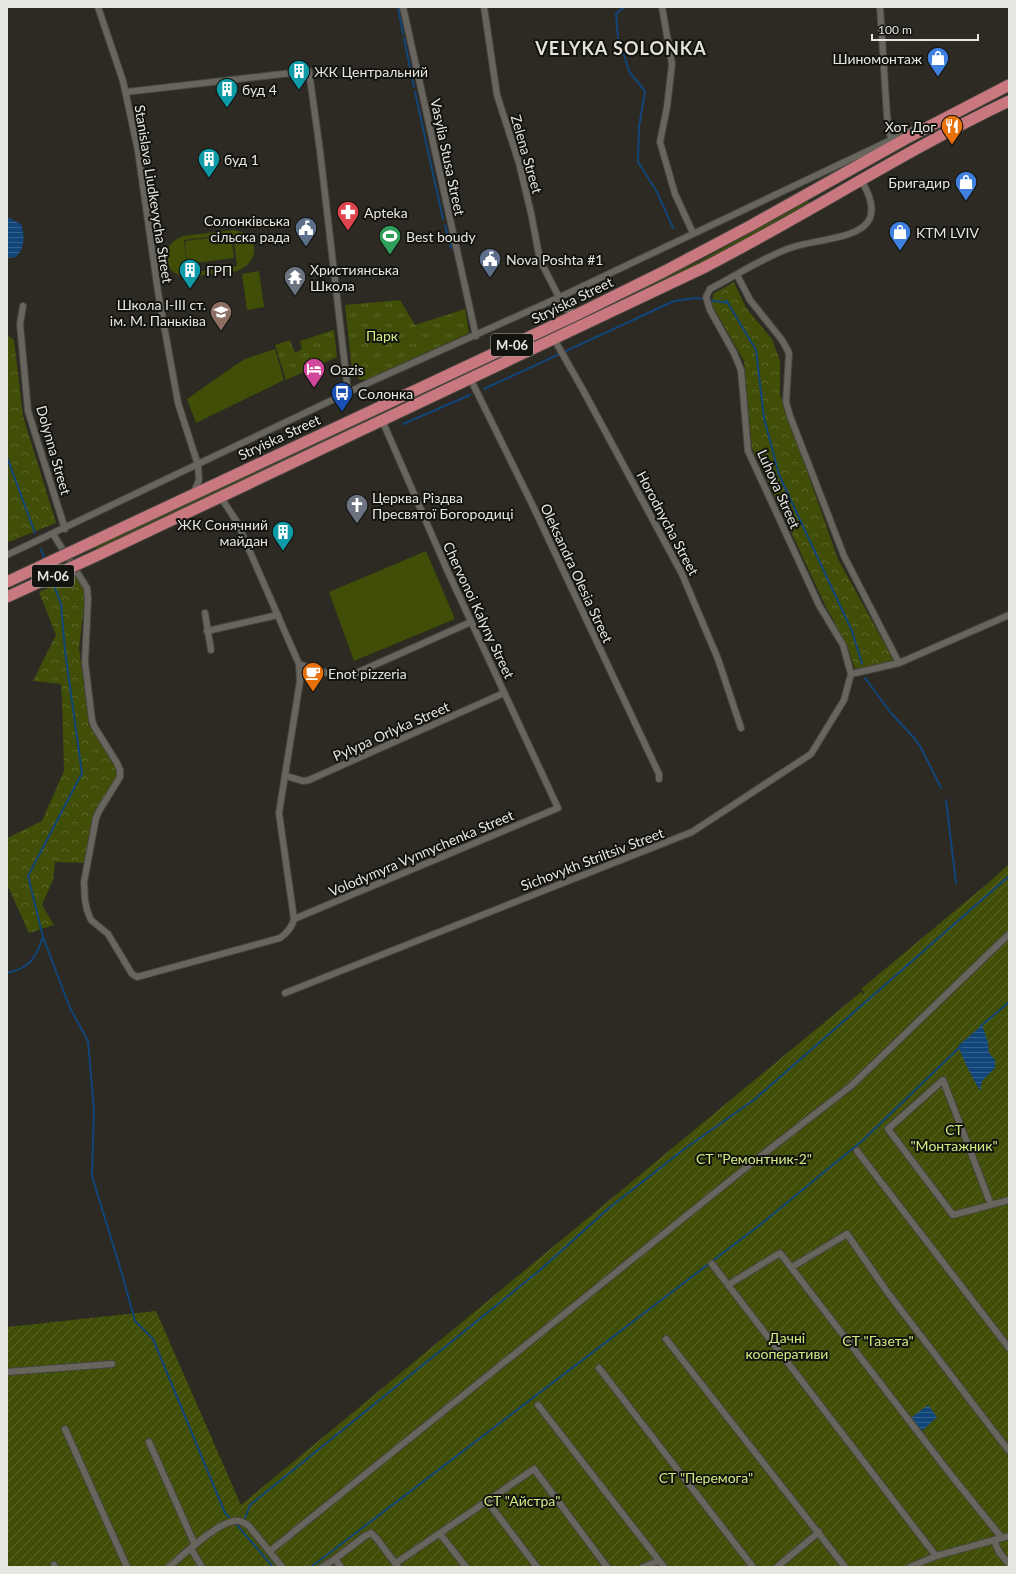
<svg xmlns="http://www.w3.org/2000/svg" width="1016" height="1574" viewBox="0 0 1016 1574" font-family="Lato,sans-serif">
	<defs>
		<pattern id="forest-crowns" width="20" height="18" patternUnits="userSpaceOnUse"><rect width="20" height="18" fill="#404e07"/><path d="M2 6a3 3 0 1 1 6 0M12 15a3 3 0 1 1 6 0" fill="none" stroke="#5c672b"/></pattern>
		<pattern id="park-tufts" width="24" height="20" patternUnits="userSpaceOnUse"><rect width="24" height="20" fill="#404e07"/><path d="M3 7l-1-3M5 7V3M7 7l1-3M15 17l-1-3M17 17v-4M19 17l1-3" fill="none" stroke="#5c672b"/></pattern>
		<pattern id="garden-furrows" width="10" height="10" patternUnits="userSpaceOnUse"><rect width="10" height="10" fill="#404e07"/><path d="M-1 1l2-2M0 10L10 0M9 11l2-2" fill="none" stroke="#5c672b"/></pattern>
		<pattern id="water-rules" width="6" height="5" patternUnits="userSpaceOnUse"><rect width="6" height="5" fill="#124579"/><path d="M0 2.5h6" fill="none" stroke="#34608c"/></pattern>
	</defs>
	<rect width="100%" height="100%" fill="#2c2a23"/>
	<!-- grass -->
	<g fill="#404e07" fill-rule="evenodd">
		<path d="M808 201 810 205 702 264 399 406 398 403 700 261Z"/>
		<path d="M232 230C259 231 262 262 237 271L188 277C161 275 158 245 183 236ZM233 234 237 266 188 273 184 240Z"/>
		<path d="M231 235 234 258 187 264 185 241Z"/>
		<path d="M259 271 264 307 247 310 242 274Z"/>
		<path d="M275 349 284 380 196 423 187 399 237 364 245 359Z"/>
		<path d="M393 405 394 408 96 549 95 546Z"/>
		<path d="M426 551 455 619 354 661 329 592Z"/>
	</g>
	<!-- forest -->
	<g fill="url(#forest-crowns)">
		<path d="M734 282 746 308 772 339 780 361V395L838 559 894 661 855 669 847 645 826 607 752 448 744 361 712 305 713 294Z"/>
		<path d="M7 335 14 340 23 416 56 523 9 542 7 538Z"/>
		<path d="M75 576 86 589 79 648 89 725 114 762 117 776 94 813 85 863 55 862 53 880 42 905 54 925 29 933 7 884V838L42 821 64 771 62 698 61 684 33 681 56 635 39 592Z"/>
	</g>
	<!-- park -->
	<g fill="url(#park-tufts)">
		<path d="M400 300 415 325 465 309 469 333 369 379 360 380 352 370 345 305Z"/>
		<path d="M334 330 337 357 286 380 275 345 290 340 295 353 302 349 300 341Z"/>
	</g>
	<!-- garden -->
	<path fill="url(#garden-furrows)" d="M1009 864V1567H7V1327L156 1311 241 1505 861 992 863 994 864 992 861 989 987 884Z"/>
	<!-- water -->
	<g fill="url(#water-rules)">
		<path d="M7 217 21 224C25 237 25 247 16 257L7 258Z"/>
		<path d="M982 1025 988 1042 989 1053 995 1060V1068L982 1081 980 1091 968 1069 958 1046Z"/>
		<path d="M928 1405 937 1417 922 1431 911 1418Z"/>
	</g>
	<g fill="none" stroke-linecap="round" stroke-linejoin="round">
		<!-- stream -->
		<g stroke="#124579" stroke-width="2">
			<path d="M398 7 403 34"/>
			<path d="M624 7 616 14 618 38 630 73 645 91 639 127 638 162 657 192 673 228"/>
			<path d="M404 38 414 87"/>
			<path d="M415 92 443 219"/>
			<path d="M445 225 451 248"/>
			<path d="M709 300 728 303"/>
			<path d="M726 300 756 350 764 418 779 475 852 631 862 664"/>
			<path d="M484 389 674 301 696 298 704 299"/>
			<path d="M403 424 470 395"/>
			<path d="M7 457 35 533"/>
			<path d="M41 549 45 560"/>
			<path d="M52 580 61 604 65 651 82 773 28 876 43 937 70 1008 88 1041 94 1110 92 1176 122 1274 135 1321 153 1339 225 1513 229 1517"/>
			<path d="M865 678 891 713 915 739 921 748 941 788"/>
			<path d="M946 800 956 883"/>
			<path d="M7 973C30 968 35 959 43 937"/>
			<path d="M981 1026 1009 1002"/>
			<path d="M245 1518 250 1505 540 1270 609 1208 683 1150 755 1099 1009 876"/>
			<path d="M237 1525 273 1567"/>
			<path d="M311 1567 761 1224 863 1140 961 1046"/>
		</g>
		<!-- street casing -->
		<g stroke="#46453f" stroke-width="8">
			<g id="street">
				<path d="M98 7 123 81 138 151 158 292 178 403 198 465 199 480 193 494"/>
				<path d="M403 7 476 336"/>
				<path d="M484 7 497 95 519 163 531 213 539 255 543 266 565 309 577 314"/>
				<path d="M662 7 672 64 667 107 660 142 675 194 693 233"/>
				<path d="M880 7 887 116 891 139"/>
				<path d="M126 92 309 71 320 151 348 392"/>
				<path d="M737 275 750 300 782 340 789 353 786 402 790 416 844 556 899 663 851 674"/>
				<path d="M23 306 20 324 28 411 65 529"/>
				<path d="M554 339 583 390 682 574 718 659 741 728"/>
				<path d="M470 378 532 504 659 774V779"/>
				<path d="M53 534 87 588 88 599 85 662 92 720 94 726 117 763 120 770V777L99 811 96 818 84 882 85 900 87 910 91 920 108 934 132 974 137 977 280 938C287 933 292 928 294 919L279 813 300 681 299 664 237 522 220 496"/>
				<path d="M7 555 370 382 560 297 912 130"/>
				<path d="M205 613 211 650"/>
				<path d="M207 631 278 615"/>
				<path d="M899 663 1009 615"/>
				<path d="M299 664C317 670 335 678 354 674L471 622"/>
				<path d="M851 674 843 645 819 605 748 451 741 370 734 353 710 310 706 297 710 289C737 275 762 258 790 248 826 235 899 242 861 180"/>
				<path d="M286 776 303 781 309 780 504 693"/>
				<path d="M294 919 558 808 448 572 382 420"/>
				<path d="M285 993 692 832 811 754 844 700 851 674"/>
				<path d="M857 1151 1009 1348"/>
				<path d="M991 1205 943 1080 888 1129 953 1215 1009 1200"/>
				<path d="M712 1264 936 1556"/>
				<path d="M792 1267 847 1234 888 1293 1009 1451"/>
				<path d="M728 1285 780 1253 951 1475 1002 1538"/>
				<path d="M666 1339 845 1567"/>
				<path d="M599 1368 753 1567"/>
				<path d="M7 1372 112 1364"/>
				<path d="M538 1405 664 1567"/>
				<path d="M65 1429 127 1567"/>
				<path d="M149 1442 195 1545"/>
				<path d="M487 1501 537 1567"/>
				<path d="M440 1534 466 1567"/>
				<path d="M994 1540 999 1552 1009 1564"/>
				<path d="M191 1549 202 1567"/>
				<path d="M270 1551 748 1166 851 1086 1009 934"/>
				<path d="M335 1559 365 1536 371 1533 377 1539 398 1567"/>
				<path d="M396 1563 534 1469 607 1567"/>
				<path d="M54 1565 55 1567"/>
				<path d="M169 1567C183 1555 218 1522 235 1521 240 1520 245 1523 249 1526L282 1567"/>
				<path d="M322 1567 335 1559 341 1567"/>
				<path d="M643 1567 659 1561"/>
				<path d="M777 1567 819 1532"/>
				<path d="M910 1567 936 1556 1009 1536"/>
			</g>
		</g>
		<!-- highway casing -->
		<g stroke="#46453f" stroke-width="13">
			<g id="highway">
				<path d="M92 542 578 314 665 271 750 226 909 137 1009 85"/>
				<path d="M98 555 703 268C806 215 904 151 1009 101"/>
			</g>
		</g>
		<!-- street -->
		<use href="#street" stroke="#67655d" stroke-width="6"/>
		<!-- highway -->
		<use href="#highway" stroke="#ca787f" stroke-width="11"/>
		<!-- highway-bridge casing -->
		<g stroke="#46453f" stroke-width="13" stroke-linecap="butt">
			<g id="highway-bridge">
				<path d="M7 582 92 542"/>
				<path d="M7 597 98 555"/>
			</g>
		</g>
		<!-- highway-bridge -->
		<use href="#highway-bridge" stroke="#ca787f" stroke-width="11"/>
	</g>
	<!-- icons -->
	<defs>
		<g id="shop-pin" transform="scale(1.15)"><path d="M0 17L-7.5 6A9.5 9.5 0 1 1 7.5 6Z" fill="#3f7fe0" stroke="#13130f"/><path d="M-5-2.5h2.3a2.7 3.5 0 0 1 5.4 0H5L5.5 6h-11ZM-1.5-2.5h3a1.5 2.3 0 0 0-3 0Z" fill="#fff"/></g>
		<g id="building-pin" transform="scale(1.15)"><path d="M0 17L-7.5 6A9.5 9.5 0 1 1 7.5 6Z" fill="#0f9aa8" stroke="#13130f"/><path d="M-4-6H4V6H1V3H-1V6H-4ZM-2.5-4.3h1.7v1.8h-1.7ZM.8-4.3h1.7v1.8H.8ZM-2.5-1h1.7V.8h-1.7ZM.8-1h1.7V.8H.8Z" fill="#fff"/></g>
		<g id="restaurant-pin" transform="scale(1.15)"><path d="M0 17L-7.5 6A9.5 9.5 0 1 1 7.5 6Z" fill="#e8710a" stroke="#13130f"/><path d="M-5-6h1v4h1v-4h1v4h1v-4h1v5L-1.5 .5V6h-2V.5L-5-1ZM5-6V6H3V1.5H1.5Q1.5-4 5-6Z" fill="#fff"/></g>
		<g id="pharmacy-pin" transform="scale(1.15)"><path d="M0 17L-7.5 6A9.5 9.5 0 1 1 7.5 6Z" fill="#e0444e" stroke="#13130f"/><path d="M-2-6h4v4h4v4h-4v4h-4v-4h-4v-4h4Z" fill="#fff"/></g>
		<g id="civic-pin" transform="scale(1.15)"><path d="M0 17L-7.5 6A9.5 9.5 0 1 1 7.5 6Z" fill="#5c6f8a" stroke="#13130f"/><path d="M-.6-6.5H3V-4.5H.6V-3L4-1V1h2V6H-6V1h2V-1L-.6-3ZM-1.2 2.5V6h2.4V2.5Z" fill="#fff"/></g>
		<g id="stadium-pin" transform="scale(1.15)"><path d="M0 17L-7.5 6A9.5 9.5 0 1 1 7.5 6Z" fill="#2e9e5b" stroke="#13130f"/><path d="M0-5a6.5 5 0 1 0 0 10a6.5 5 0 1 0 0-10ZM-3.5-1.8h7v3.6h-7Z" fill="#fff"/></g>
		<g id="temple-pin" transform="scale(1.15)"><path d="M0 17L-7.5 6A9.5 9.5 0 1 1 7.5 6Z" fill="#6b7280" stroke="#13130f"/><path d="M0-6L5-2H3V0L6.5 2.5H4V6H1.5V3h-3V6H-4V2.5H-6.5L-3 0V-2H-5Z" fill="#fff"/></g>
		<g id="school-pin" transform="scale(1.15)"><path d="M0 17L-7.5 6A9.5 9.5 0 1 1 7.5 6Z" fill="#8d6e63" stroke="#13130f"/><path d="M0-5L7-2L0 1L-7-2ZM-4 1L0 2.5L4 1V4Q0 6-4 4Z" fill="#fff"/></g>
		<g id="hotel-pin" transform="scale(1.15)"><path d="M0 17L-7.5 6A9.5 9.5 0 1 1 7.5 6Z" fill="#d1479c" stroke="#13130f"/><path d="M-6-4.5h1.5V1H6V5H4.5V3h-9V5H-6ZM-4 0a1.8 1.8 0 1 1 3.6 0ZM.5 0V-2.5h3Q6-2.5 6 0Z" fill="#fff"/></g>
		<g id="bus-pin" transform="scale(1.15)"><path d="M0 17L-7.5 6A9.5 9.5 0 1 1 7.5 6Z" fill="#1a4fb4" stroke="#13130f"/><path d="M-5-6H5V4H4V6H2V4H-2V6H-4V4H-5ZM-3.5-4V0h7V-4ZM-3.5 1.2v1.5H-2V1.2ZM2 1.2v1.5H3.5V1.2Z" fill="#fff"/></g>
		<g id="church-pin" transform="scale(1.15)"><path d="M0 17L-7.5 6A9.5 9.5 0 1 1 7.5 6Z" fill="#6b7280" stroke="#13130f"/><path d="M-1.2-6h2.4v3.5h3.3v2.4h-3.3V6h-2.4V-.1h-3.3v-2.4h3.3Z" fill="#fff"/></g>
		<g id="cafe-pin" transform="scale(1.15)"><path d="M0 17L-7.5 6A9.5 9.5 0 1 1 7.5 6Z" fill="#e8710a" stroke="#13130f"/><path d="M-5.5-4.5H6V0H3Q3 3.5 0 3.5H-2.5Q-5.5 3.5-5.5 0ZM3-3.2v2h1.7v-2ZM-6 4.5H4V6H-6Z" fill="#fff"/></g>
	</defs>
	<g fill-rule="evenodd">
		<use href="#shop-pin" x="938" y="58"/>
		<use href="#building-pin" x="299" y="71"/>
		<use href="#building-pin" x="227" y="89"/>
		<use href="#restaurant-pin" x="952" y="126"/>
		<use href="#building-pin" x="209" y="159"/>
		<use href="#shop-pin" x="966" y="182"/>
		<use href="#pharmacy-pin" x="348" y="212"/>
		<use href="#civic-pin" x="306" y="228"/>
		<use href="#shop-pin" x="900" y="232"/>
		<use href="#stadium-pin" x="390" y="236"/>
		<use href="#civic-pin" x="490" y="259"/>
		<use href="#building-pin" x="190" y="270"/>
		<use href="#temple-pin" x="295" y="277"/>
		<use href="#school-pin" x="221" y="312"/>
		<use href="#hotel-pin" x="314" y="369"/>
		<use href="#bus-pin" x="342" y="393"/>
		<use href="#church-pin" x="357" y="505"/>
		<use href="#building-pin" x="283" y="532"/>
		<use href="#cafe-pin" x="313" y="673"/>
	</g>
	<g text-anchor="middle" dominant-baseline="central" stroke-width="4" stroke-linejoin="round" paint-order="stroke">
		<!-- shield labels -->
		<g fill="#13130f" stroke="#a7a6a1" stroke-width="1">
			<rect x="491" y="334" width="42" height="22" rx="3"/>
			<rect x="32" y="565" width="42" height="22" rx="3"/>
		</g>
		<g font-size="13" font-weight="bold" fill="#e6e5e0">
			<text x="512" y="345">М-06</text>
			<text x="53" y="576">М-06</text>
		</g>
		<!-- poi labels -->
		<g font-size="14" fill="#e6e5e0" stroke="#13130f" text-anchor="start">
			<text x="922" y="58" text-anchor="end">Шиномонтаж</text>
			<text x="314" y="71">ЖК Центральний</text>
			<text x="242" y="89">буд 4</text>
			<text x="936" y="126" text-anchor="end">Хот Дог</text>
			<text x="224" y="159">буд 1</text>
			<text x="950" y="182" text-anchor="end">Бригадир</text>
			<text x="364" y="212">Apteka</text>
			<text x="290" y="220" text-anchor="end">Солонківська<tspan x="290" dy="16">сільска рада</tspan></text>
			<text x="916" y="232">KTM LVIV</text>
			<text x="406" y="236">Best boudy</text>
			<text x="506" y="259">Nova Poshta #1</text>
			<text x="310" y="269">Християнська<tspan x="310" dy="16">Школа</tspan></text>
			<text x="206" y="270">ГРП</text>
			<text x="206" y="304" text-anchor="end">Школа І-ІІІ ст.<tspan x="206" dy="16">ім. М. Паньківа</tspan></text>
			<text x="330" y="369">Oazis</text>
			<text x="358" y="393">Солонка</text>
			<text x="372" y="497">Церква Різдва<tspan x="372" dy="16">Пресвятої Богородиці</tspan></text>
			<text x="268" y="524" text-anchor="end">ЖК Сонячний<tspan x="268" dy="16">майдан</tspan></text>
			<text x="328" y="673">Enot pizzeria</text>
		</g>
		<!-- street labels -->
		<g font-size="14" fill="#e6e5e0" stroke="#13130f">
			<text transform="translate(527 154) rotate(74)">Zelena Street</text>
			<text transform="translate(448 157) rotate(78)">Vasylia Stusa Street</text>
			<text transform="translate(154 194) rotate(81)">Stanislava Liudkevycha Street</text>
			<text transform="translate(572 300) rotate(-26)">Stryiska Street</text>
			<text transform="translate(279 437) rotate(-25)">Stryiska Street</text>
			<text transform="translate(54 450) rotate(74)">Dolynna Street</text>
			<text transform="translate(779 489) rotate(66)">Luhova Street</text>
			<text transform="translate(668 523) rotate(62)">Horodnycha Street</text>
			<text transform="translate(577 573) rotate(65)">Oleksandra Olesia Street</text>
			<text transform="translate(479 610) rotate(65)">Chervonoi Kalyny Street</text>
			<text transform="translate(391 731) rotate(-24)">Pylypa Orlyka Street</text>
			<text transform="translate(421 853) rotate(-23)">Volodymyra Vynnychenka Street</text>
			<text transform="translate(592 859) rotate(-21)">Sichovykh Striltsiv Street</text>
		</g>
		<!-- park labels -->
		<g font-size="14" fill="#d1eb83" stroke="#13130f">
			<text x="382" y="335">Парк</text>
			<text x="954" y="1129">СТ<tspan x="954" dy="16">"Монтажник"</tspan></text>
			<text x="754" y="1158">СТ "Ремонтник-2"</text>
			<text x="787" y="1337">Дачні<tspan x="787" dy="16">кооперативи</tspan></text>
			<text x="878" y="1340">СТ "Газета"</text>
			<text x="706" y="1477">СТ "Перемога"</text>
			<text x="522" y="1500">СТ "Айстра"</text>
		</g>
		<!-- district labels -->
		<g font-size="18" font-weight="bold" letter-spacing="1" fill="#e4e2d8" stroke="#13130f">
			<text x="621" y="48">VELYKA SOLONKA</text>
		</g>
	</g>
	<!-- border -->
	<rect width="1016" height="1574" fill="none" stroke="#e6e5e0" stroke-width="16"/>
	<!-- scale -->
	<path d="M872 34v6h106v-6" fill="none" stroke="#e6e5e0" stroke-width="2"/>
	<text x="878" y="34" font-size="12" fill="#e6e5e0" stroke="#13130f" stroke-width="3" paint-order="stroke">100 m</text>
</svg>
